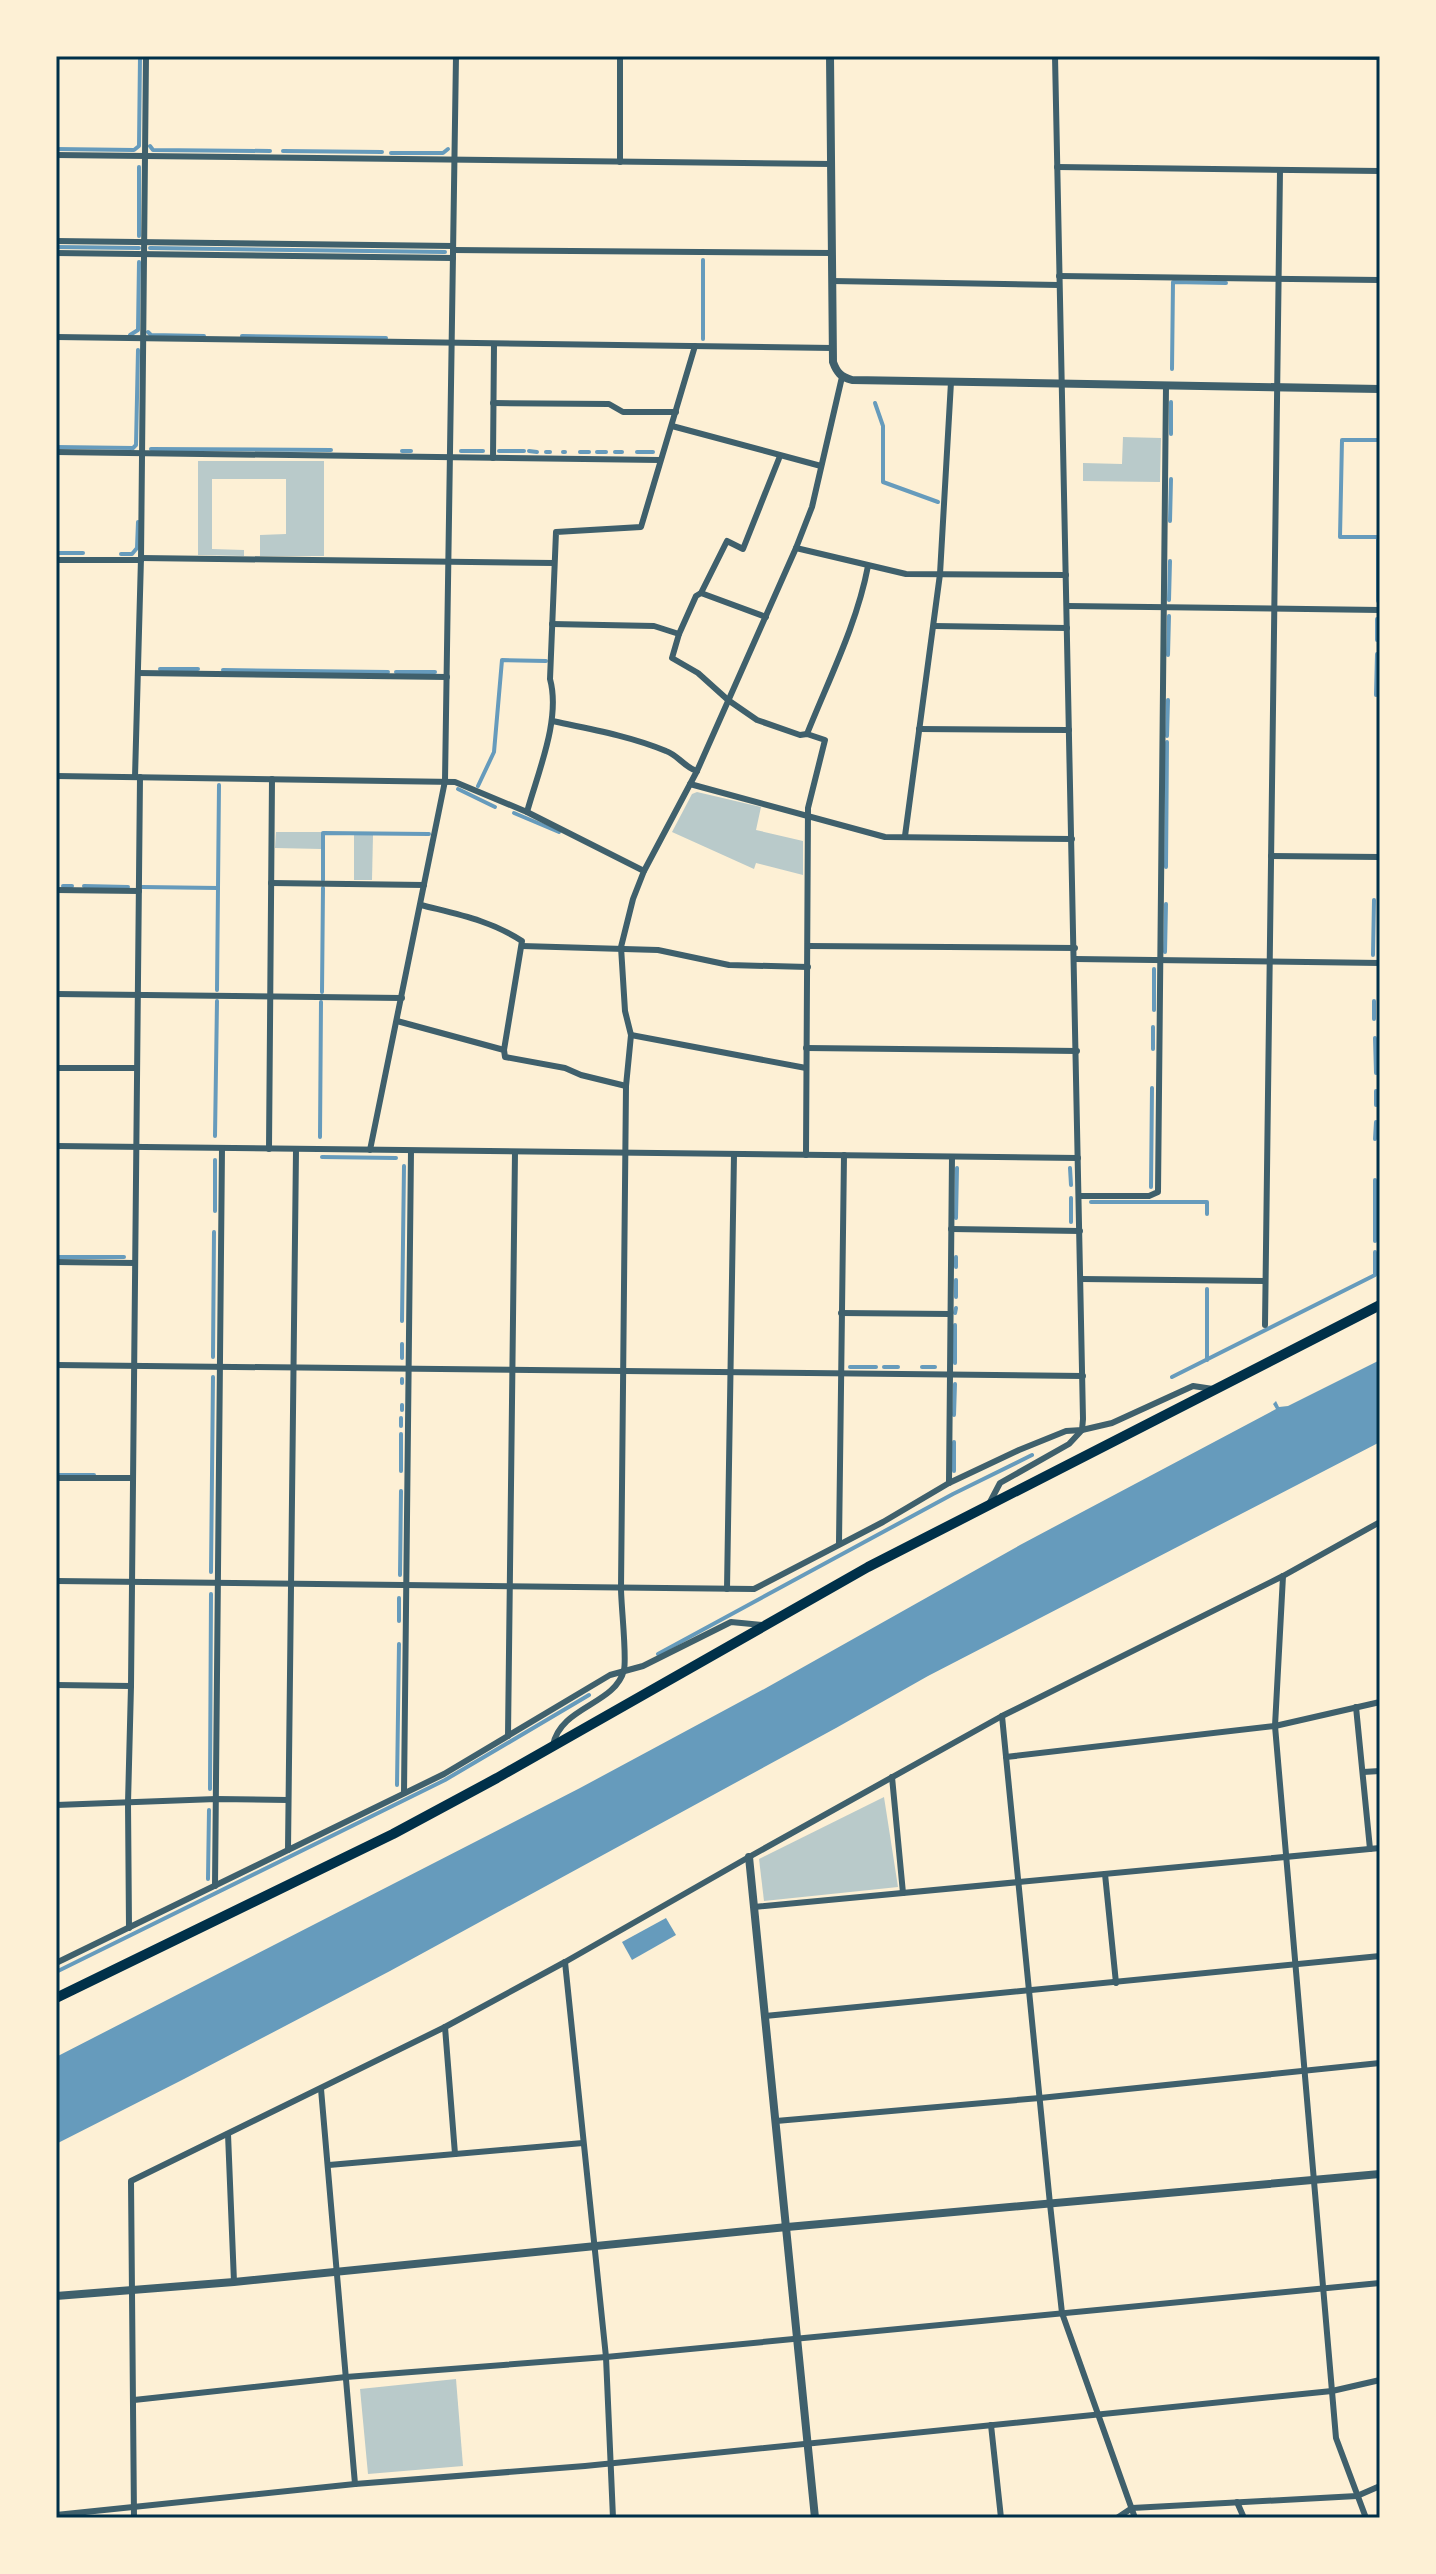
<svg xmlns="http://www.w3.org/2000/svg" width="1436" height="2574" viewBox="0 0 1436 2574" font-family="'IBM Plex Sans',sans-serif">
	<rect width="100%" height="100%" fill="#fdf0d5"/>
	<!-- green -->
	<g fill="#b9caca">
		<path d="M1123 437 1161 438 1160 482 1083 481V463L1122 464Z"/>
		<path d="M198 461H324V556H260V535L286 534V479H212V549L244 550V556L198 555Z"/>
		<path d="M697 792 761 807 756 830 803 841V875L756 863 754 869 672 832 692 794Z"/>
		<path d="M276 832H322L321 849 275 848Z"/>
		<path d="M354 835H373L372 880H354Z"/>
		<path d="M884 1797 898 1887 764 1901 759 1859Z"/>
		<path d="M456 2379 463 2466 368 2474 360 2389Z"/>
	</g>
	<!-- water -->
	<g fill="#669bbc">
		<path d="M1380 1360V1442L928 1676 836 1728 390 1971 184 2079 56 2144V2057L580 1788 766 1688 1020 1545 1276 1409 1273 1404 1276 1401 1279 1407 1288 1406Z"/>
		<path d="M666 1918 676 1935 632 1960 622 1942Z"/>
	</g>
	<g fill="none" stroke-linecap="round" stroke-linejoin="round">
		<!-- stream -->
		<g stroke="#669bbc" stroke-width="4">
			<path d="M150 146 153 150 270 151"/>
			<path d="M56 149 134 150 139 146 140 56"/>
			<path d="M283 151 382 152"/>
			<path d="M391 153H443L448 149"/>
			<path d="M139 236V167"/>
			<path d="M56 247 139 248"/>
			<path d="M150 248 445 252"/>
			<path d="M148 332 151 335 204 336"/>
			<path d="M130 335 138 330 139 262"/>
			<path d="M242 336 386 338"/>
			<path d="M703 339V260"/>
			<path d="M1172 369 1173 282 1226 283"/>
			<path d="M875 403 883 426V482L938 502"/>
			<path d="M1171 434V402"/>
			<path d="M56 447 133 448 136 445 138 350"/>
			<path d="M151 449 331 450"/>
			<path d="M402 451H411"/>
			<path d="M461 451H483"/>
			<path d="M499 451H524"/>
			<path d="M529 451 537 452"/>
			<path d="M546 452H550"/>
			<path d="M563 452H565"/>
			<path d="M580 452H589"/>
			<path d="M597 452H606"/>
			<path d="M615 452H622"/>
			<path d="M637 452H653"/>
			<path d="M1170 521 1171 479"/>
			<path d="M56 553H83"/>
			<path d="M121 554H132L137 548 138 522"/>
			<path d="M1169 600 1170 561"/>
			<path d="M1378 601V537H1340L1342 440H1380"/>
			<path d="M1377 640V619"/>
			<path d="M1168 655 1169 616"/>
			<path d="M160 669H198"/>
			<path d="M223 670 388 672"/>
			<path d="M396 672H435"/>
			<path d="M1376 695 1377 654"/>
			<path d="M1167 736 1168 700"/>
			<path d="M478 786 494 752 502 660 546 661"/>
			<path d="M458 789 495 807"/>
			<path d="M514 813 559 832"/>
			<path d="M1166 867 1167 742"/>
			<path d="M323 880V833L429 834"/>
			<path d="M63 886H72"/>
			<path d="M84 886 128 887"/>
			<path d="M142 887 218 888"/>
			<path d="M1165 952 1166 904"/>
			<path d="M1373 955 1374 900"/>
			<path d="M217 990 219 785"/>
			<path d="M322 992 323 888"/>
			<path d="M1374 1001V1019"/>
			<path d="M1154 1010V969"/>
			<path d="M1375 1038 1376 1073"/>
			<path d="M1153 1049V1027"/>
			<path d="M1376 1105V1091"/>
			<path d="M215 1136 217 1001"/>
			<path d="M320 1137 321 1002"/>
			<path d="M1375 1139 1376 1122"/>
			<path d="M322 1157 396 1158"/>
			<path d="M1070 1168 1071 1185"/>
			<path d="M1375 1180V1241"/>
			<path d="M1151 1187 1152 1088"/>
			<path d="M1071 1198V1222"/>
			<path d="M1091 1202H1207V1214"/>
			<path d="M215 1211V1160"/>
			<path d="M956 1218 957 1168"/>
			<path d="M56 1257H124"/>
			<path d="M956 1257V1267"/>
			<path d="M1207 1289V1360"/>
			<path d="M956 1297V1280"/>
			<path d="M955 1313 956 1308"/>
			<path d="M402 1321 404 1166"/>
			<path d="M213 1357 214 1232"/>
			<path d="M402 1358V1344"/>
			<path d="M955 1363V1325"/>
			<path d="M850 1367H876"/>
			<path d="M884 1367H898"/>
			<path d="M922 1367H935"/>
			<path d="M1172 1377 1375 1275V1252"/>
			<path d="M402 1379V1383"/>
			<path d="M402 1405V1410"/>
			<path d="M954 1415 955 1384"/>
			<path d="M401 1418V1426"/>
			<path d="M401 1471V1434"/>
			<path d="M954 1471V1442"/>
			<path d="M56 1475H94"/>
			<path d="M211 1572 213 1377"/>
			<path d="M400 1575 401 1491"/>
			<path d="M399 1621V1598"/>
			<path d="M658 1654 953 1494 1032 1455"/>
			<path d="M397 1785 399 1644"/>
			<path d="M210 1789 211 1594"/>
			<path d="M208 1879 209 1810"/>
			<path d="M56 1972 445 1780 589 1695"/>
		</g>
		<!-- minor -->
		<g stroke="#3f606c" stroke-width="6">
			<path d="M1252 56 1380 57"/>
			<path d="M56 155 832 164"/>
			<path d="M620 162V56"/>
			<path d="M1057 167 1380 171"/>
			<path d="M56 241 453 246"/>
			<path d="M453 250 832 253"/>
			<path d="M56 253 453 258"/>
			<path d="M1059 276 1380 280"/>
			<path d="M832 281 1059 285"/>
			<path d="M56 337 833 348"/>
			<path d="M493 403 609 404 623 412H676"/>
			<path d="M672 426 821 466"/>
			<path d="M56 452 660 460"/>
			<path d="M780 456 743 549 727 541 701 593 696 596 679 634 672 658 698 673 728 700 757 720 800 735 807 734 825 740 808 808 806 1155"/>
			<path d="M493 458 494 344"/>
			<path d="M796 548 906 574 1066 575"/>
			<path d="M141 558 554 563"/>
			<path d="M56 560H141"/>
			<path d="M701 593 766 617"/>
			<path d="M1067 606 1380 610"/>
			<path d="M552 624 654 626 679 634"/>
			<path d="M934 626 1067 628"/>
			<path d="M138 673 447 677"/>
			<path d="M552 721C590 729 630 736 666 751 678 755 684 767 697 771"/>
			<path d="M919 729 1069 730"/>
			<path d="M807 734C829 679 857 624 868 566"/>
			<path d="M56 776 455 782 527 812 644 871"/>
			<path d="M135 777 141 558 146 56"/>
			<path d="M690 784 885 837 1072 839"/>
			<path d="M527 812C538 772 561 719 550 679L556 532 641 527 695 346"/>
			<path d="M905 836 940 574 951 382"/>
			<path d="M1271 856 1380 857"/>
			<path d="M271 883 424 885"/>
			<path d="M56 890 139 891"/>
			<path d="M421 905C456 914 490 920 522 941L504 1050"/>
			<path d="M522 946 658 950 729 965 808 967"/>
			<path d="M808 946 1075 948"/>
			<path d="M1075 959 1380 963"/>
			<path d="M56 994 402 998"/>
			<path d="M397 1021 504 1050 505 1057 565 1068 581 1075 626 1086"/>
			<path d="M631 1035 806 1068"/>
			<path d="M806 1048 1077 1051"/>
			<path d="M56 1068H137"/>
			<path d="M56 1146 1078 1158"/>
			<path d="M269 1149 272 779"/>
			<path d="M370 1150 445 781 456 56"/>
			<path d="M1080 1196H1149L1158 1192 1166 386"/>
			<path d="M951 1229 1080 1231"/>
			<path d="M56 1262 135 1263"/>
			<path d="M1081 1279 1265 1281"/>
			<path d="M841 1313 950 1314"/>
			<path d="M1265 1325 1280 170"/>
			<path d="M56 1365 1083 1376"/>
			<path d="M56 1478H133"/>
			<path d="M949 1483 952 1157"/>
			<path d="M989 1504 1000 1483 1069 1444 1082 1430 1083 1419 1055 56"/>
			<path d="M839 1543 844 1155"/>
			<path d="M1283 1576 1275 1726 1336 2438 1366 2518"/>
			<path d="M56 1581 754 1589 883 1522 949 1483 1019 1450 1066 1431 1082 1430 1112 1423 1193 1386 1213 1389"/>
			<path d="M727 1589 734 1154"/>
			<path d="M56 1685 131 1686"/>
			<path d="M1356 1707 1370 1849"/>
			<path d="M1002 1716 1050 2204 1062 2313 1135 2518"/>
			<path d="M508 1736 515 1152"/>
			<path d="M553 1745C561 1706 615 1705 624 1670 627 1656 621 1606 621 1588L626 1086 631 1035 625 1011 621 947 633 899 644 871 697 771 796 548 812 507 842 377"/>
			<path d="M1006 1757 1275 1726 1380 1702"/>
			<path d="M1363 1772 1380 1771"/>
			<path d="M892 1777 903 1893"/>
			<path d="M404 1793 411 1151"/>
			<path d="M56 1805 216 1799 288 1800"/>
			<path d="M288 1850 296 1150"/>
			<path d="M1105 1874 1116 1983"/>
			<path d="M215 1886 222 1148"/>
			<path d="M754 1907 1380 1848"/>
			<path d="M129 1928 128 1803 131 1686 140 777"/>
			<path d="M565 1962 606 2357 613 2518"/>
			<path d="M56 1963 444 1774 610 1675 643 1666 731 1622 762 1625"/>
			<path d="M765 2016 1380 1956"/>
			<path d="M445 2027 455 2154"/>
			<path d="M321 2089 355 2484"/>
			<path d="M776 2121 1040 2098 1380 2063"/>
			<path d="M228 2134 234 2282"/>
			<path d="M329 2165 583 2143"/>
			<path d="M134 2400 346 2377 606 2357 1380 2283"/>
			<path d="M991 2425 1001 2518"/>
			<path d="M1237 2502 1244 2518"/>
			<path d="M56 2515 355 2484 585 2466 1332 2391 1380 2380"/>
			<path d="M134 2518 131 2181 445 2027 565 1962 749 1857 1002 1716 1283 1576 1380 1522"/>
			<path d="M1117 2518 1132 2508 1357 2496 1380 2486"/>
		</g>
		<!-- tertiary -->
		<g stroke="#3f606c" stroke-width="8">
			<path d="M830 56 833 362C837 373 841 377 852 380L1380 389"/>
			<path d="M749 1857 815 2518"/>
			<path d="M56 2296 234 2282 787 2227 1380 2174"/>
		</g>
		<!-- primary -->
		<path stroke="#003049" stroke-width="10" d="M56 1998 393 1834 497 1778 868 1567 1380 1305"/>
	</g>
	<!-- border -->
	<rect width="1436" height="2574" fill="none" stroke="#fdf0d5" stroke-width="116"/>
	<rect x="58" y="58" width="1320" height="2458" fill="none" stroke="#003049" stroke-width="3"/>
</svg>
